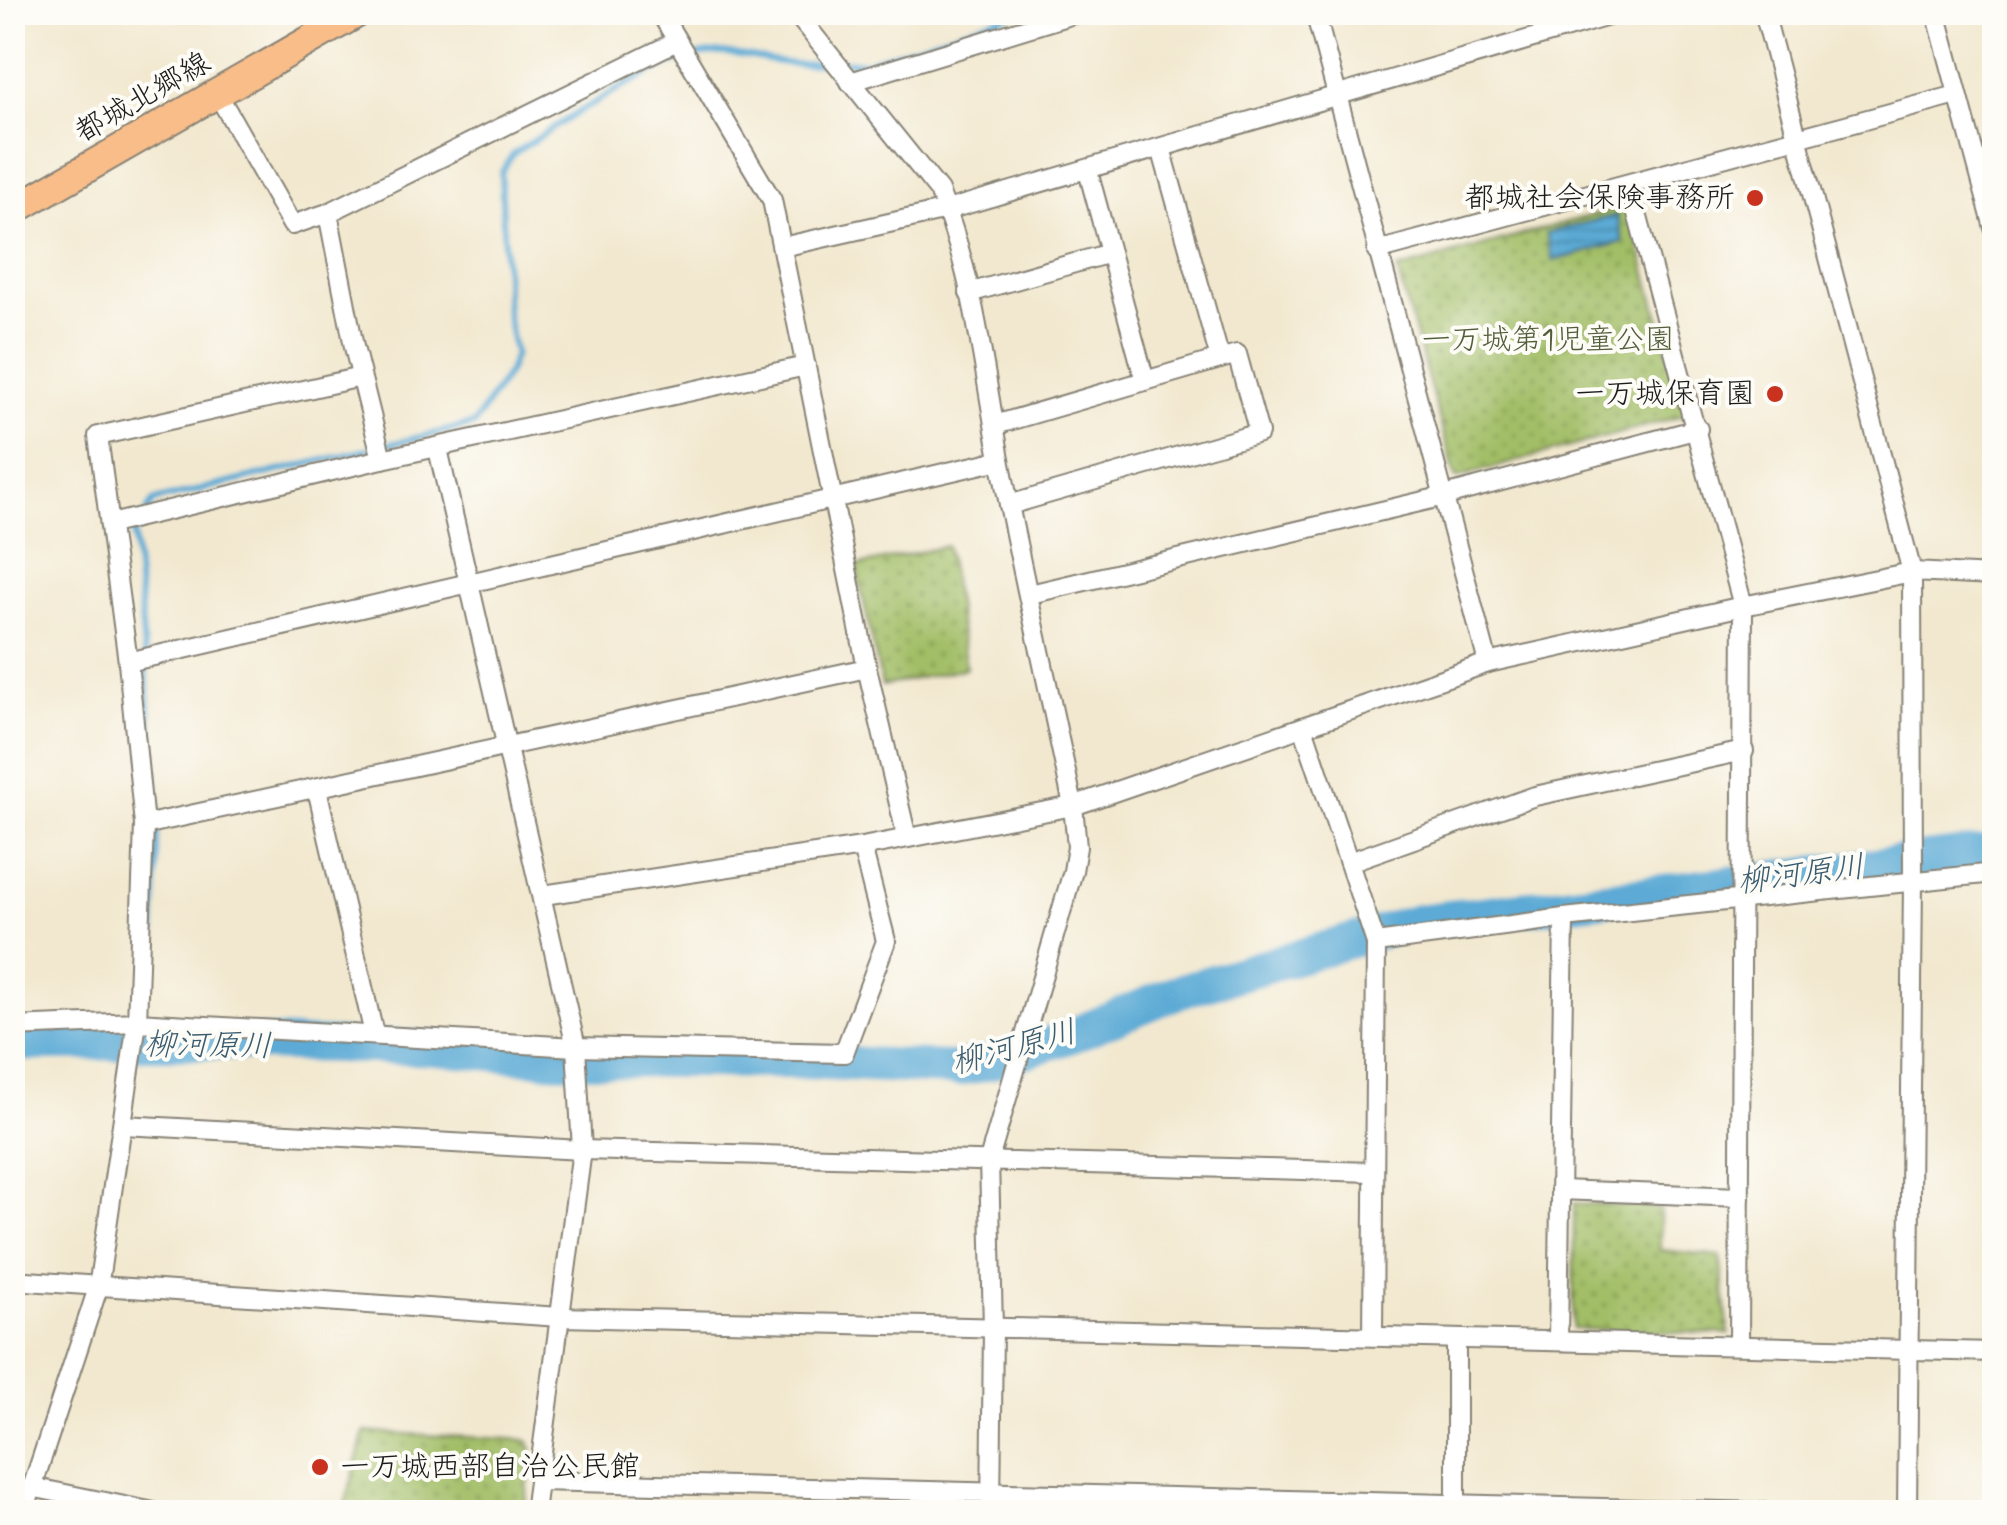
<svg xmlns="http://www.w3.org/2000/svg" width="2007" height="1525" viewBox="0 0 2007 1525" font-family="Mynerve,'Klee One',sans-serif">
	<defs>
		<pattern id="park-dots" width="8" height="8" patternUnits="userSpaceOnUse" patternTransform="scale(2.5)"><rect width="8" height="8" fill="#a2be66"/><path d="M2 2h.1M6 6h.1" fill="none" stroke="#839a53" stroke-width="1.8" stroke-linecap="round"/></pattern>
		<pattern id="water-rules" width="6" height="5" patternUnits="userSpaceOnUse" patternTransform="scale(2.5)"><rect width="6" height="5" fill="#5caad5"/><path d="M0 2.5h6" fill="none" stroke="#4b8aac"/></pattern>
	</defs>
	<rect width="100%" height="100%" fill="#fdfcf7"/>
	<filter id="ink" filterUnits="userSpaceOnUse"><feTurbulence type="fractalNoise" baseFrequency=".01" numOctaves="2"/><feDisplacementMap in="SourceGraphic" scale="20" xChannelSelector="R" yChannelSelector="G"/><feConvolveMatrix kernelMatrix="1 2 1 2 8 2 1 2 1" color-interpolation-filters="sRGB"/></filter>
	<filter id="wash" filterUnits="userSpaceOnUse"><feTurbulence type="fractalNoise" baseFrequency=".0048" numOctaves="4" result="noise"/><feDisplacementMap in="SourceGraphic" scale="40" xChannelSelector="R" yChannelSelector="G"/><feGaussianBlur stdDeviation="2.25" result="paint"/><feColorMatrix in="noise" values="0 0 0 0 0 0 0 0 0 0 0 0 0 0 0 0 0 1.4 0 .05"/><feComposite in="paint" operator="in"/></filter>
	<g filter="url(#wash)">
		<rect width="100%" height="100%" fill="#f2e8cf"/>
		<!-- park -->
		<g fill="url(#park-dots)" stroke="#5f6d41" stroke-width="2.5">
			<path d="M1628 205 1686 415 1456 478 1397 270Z"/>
			<path d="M947 546 966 668 882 686 856 566Z"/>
			<path d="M1574 1203 1660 1208V1250L1720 1256 1729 1334 1573 1329Z"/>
			<path d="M365 1432 528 1440 532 1449 525 1512H343Z"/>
		</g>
		<!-- water -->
		<path fill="url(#water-rules)" stroke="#3c6378" stroke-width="2.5" d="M1617 215 1623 242 1553 261 1546 233Z"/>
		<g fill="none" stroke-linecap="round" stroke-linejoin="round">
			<!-- stream -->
			<g stroke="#5caad5" stroke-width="6">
				<path d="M842 61 864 63 1018 12"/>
				<path d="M147 511 153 501 474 424 509 371 515 354 507 315 501 173 513 154C558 125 663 54 714 53 755 52 787 72 830 61"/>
				<path d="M141 522 134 534 158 814 153 967"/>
			</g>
			<!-- river -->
			<path stroke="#5caad5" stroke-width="35" d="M12 1044 198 1042 430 1048 554 1059 813 1062 959 1069 989 1063 1068 1037 1177 992 1419 921 1994 851"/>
		</g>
	</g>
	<g filter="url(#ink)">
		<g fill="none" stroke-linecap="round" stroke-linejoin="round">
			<!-- minor casing -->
			<g stroke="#878276" stroke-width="22">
				<g id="minor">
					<path d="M317 12 323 32"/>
					<path d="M660 12 772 200 867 668 907 838"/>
					<path d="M795 12 939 191C975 277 984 374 1001 464 1023 579 1050 692 1073 806L1077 847 1073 871 989 1160 993 1328 991 1512"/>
					<path d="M1315 12 1488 663"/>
					<path d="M1764 12 1912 572 1913 880 1907 1512"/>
					<path d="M1936 12 1994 228"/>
					<path d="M850 82 1080 12"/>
					<path d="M217 93 292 225 328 213 677 41"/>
					<path d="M1088 171 1145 381"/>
					<path d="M1629 184 1743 606 1739 1344"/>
					<path d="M328 213 354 347 382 459"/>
					<path d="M782 247 947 210 1622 12"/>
					<path d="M1377 251 1957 95"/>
					<path d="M969 293 1110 253"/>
					<path d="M995 425 1220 359 1161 148"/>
					<path d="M438 449 576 1047 582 1150 534 1512"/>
					<path d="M1009 505 1259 433 1237 354 1220 359"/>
					<path d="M111 524 382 459 806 366"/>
					<path d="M1030 594 1445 496 1698 429"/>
					<path d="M128 662 1000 460"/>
					<path d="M1303 727 1376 943 1373 1335"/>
					<path d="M317 789 374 1034"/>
					<path d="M144 825 867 668"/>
					<path d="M1349 862 1535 796 1744 751"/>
					<path d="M543 895 862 847 1073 806 1488 663 1743 606 1912 572 1994 576"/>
					<path d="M1376 943 1564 918 1994 873"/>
					<path d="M12 1027 137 1022 576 1047 844 1053 886 941 862 847"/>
					<path d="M123 1125 582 1150 1374 1172"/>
					<path d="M1560 1190 1740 1197"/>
					<path d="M12 1280 560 1317 1994 1352"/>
					<path d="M1456 1340V1512"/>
					<path d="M1558 1340 1564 918"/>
					<path d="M538 1481 1763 1512"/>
					<path d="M31 1487 154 1512"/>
					<path d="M24 1512 98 1288 137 1022 144 825 128 662 98 436 361 377"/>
				</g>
			</g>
			<!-- primary casing -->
			<g stroke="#878276" stroke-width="32">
				<path id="primary" d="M12 211 359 12"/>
			</g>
			<!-- minor -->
			<use href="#minor" stroke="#fff" stroke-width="18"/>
			<!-- primary -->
			<use href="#primary" stroke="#f8bd89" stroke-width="28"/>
		</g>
	</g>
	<!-- markers -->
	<g fill="#c8321e" stroke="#fdfcf7" stroke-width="4">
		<circle cx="1755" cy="198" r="10"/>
		<circle cx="1775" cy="394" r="10"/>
		<circle cx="320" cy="1467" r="10"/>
	</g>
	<g text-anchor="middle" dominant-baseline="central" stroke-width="8" stroke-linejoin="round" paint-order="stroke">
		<!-- street labels -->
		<g font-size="30" fill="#1c1c1c" stroke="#fdfcf7">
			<text transform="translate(143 98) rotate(-30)">都城北郷線</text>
		</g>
		<!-- poi labels -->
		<g font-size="30" fill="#1c1c1c" stroke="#fdfcf7" text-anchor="end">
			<text x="1735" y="198">都城社会保険事務所</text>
			<text x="1755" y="394">一万城保育園</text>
			<text x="340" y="1467" text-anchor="start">一万城西部自治公民館</text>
		</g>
		<!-- park labels -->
		<g font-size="30" fill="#525d3a" stroke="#fdfcf7">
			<text x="1548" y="340">一万城第1児童公園</text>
		</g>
		<!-- water labels -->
		<g font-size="32" font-style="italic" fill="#395c6f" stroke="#fdfcf7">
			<text transform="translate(1801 875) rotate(-7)">柳河原川</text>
			<text transform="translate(208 1046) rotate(1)">柳河原川</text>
			<text transform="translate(1014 1048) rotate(-15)">柳河原川</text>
		</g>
	</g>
	<!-- margin -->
	<rect width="2007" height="1525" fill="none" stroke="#fdfcf7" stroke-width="50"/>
</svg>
